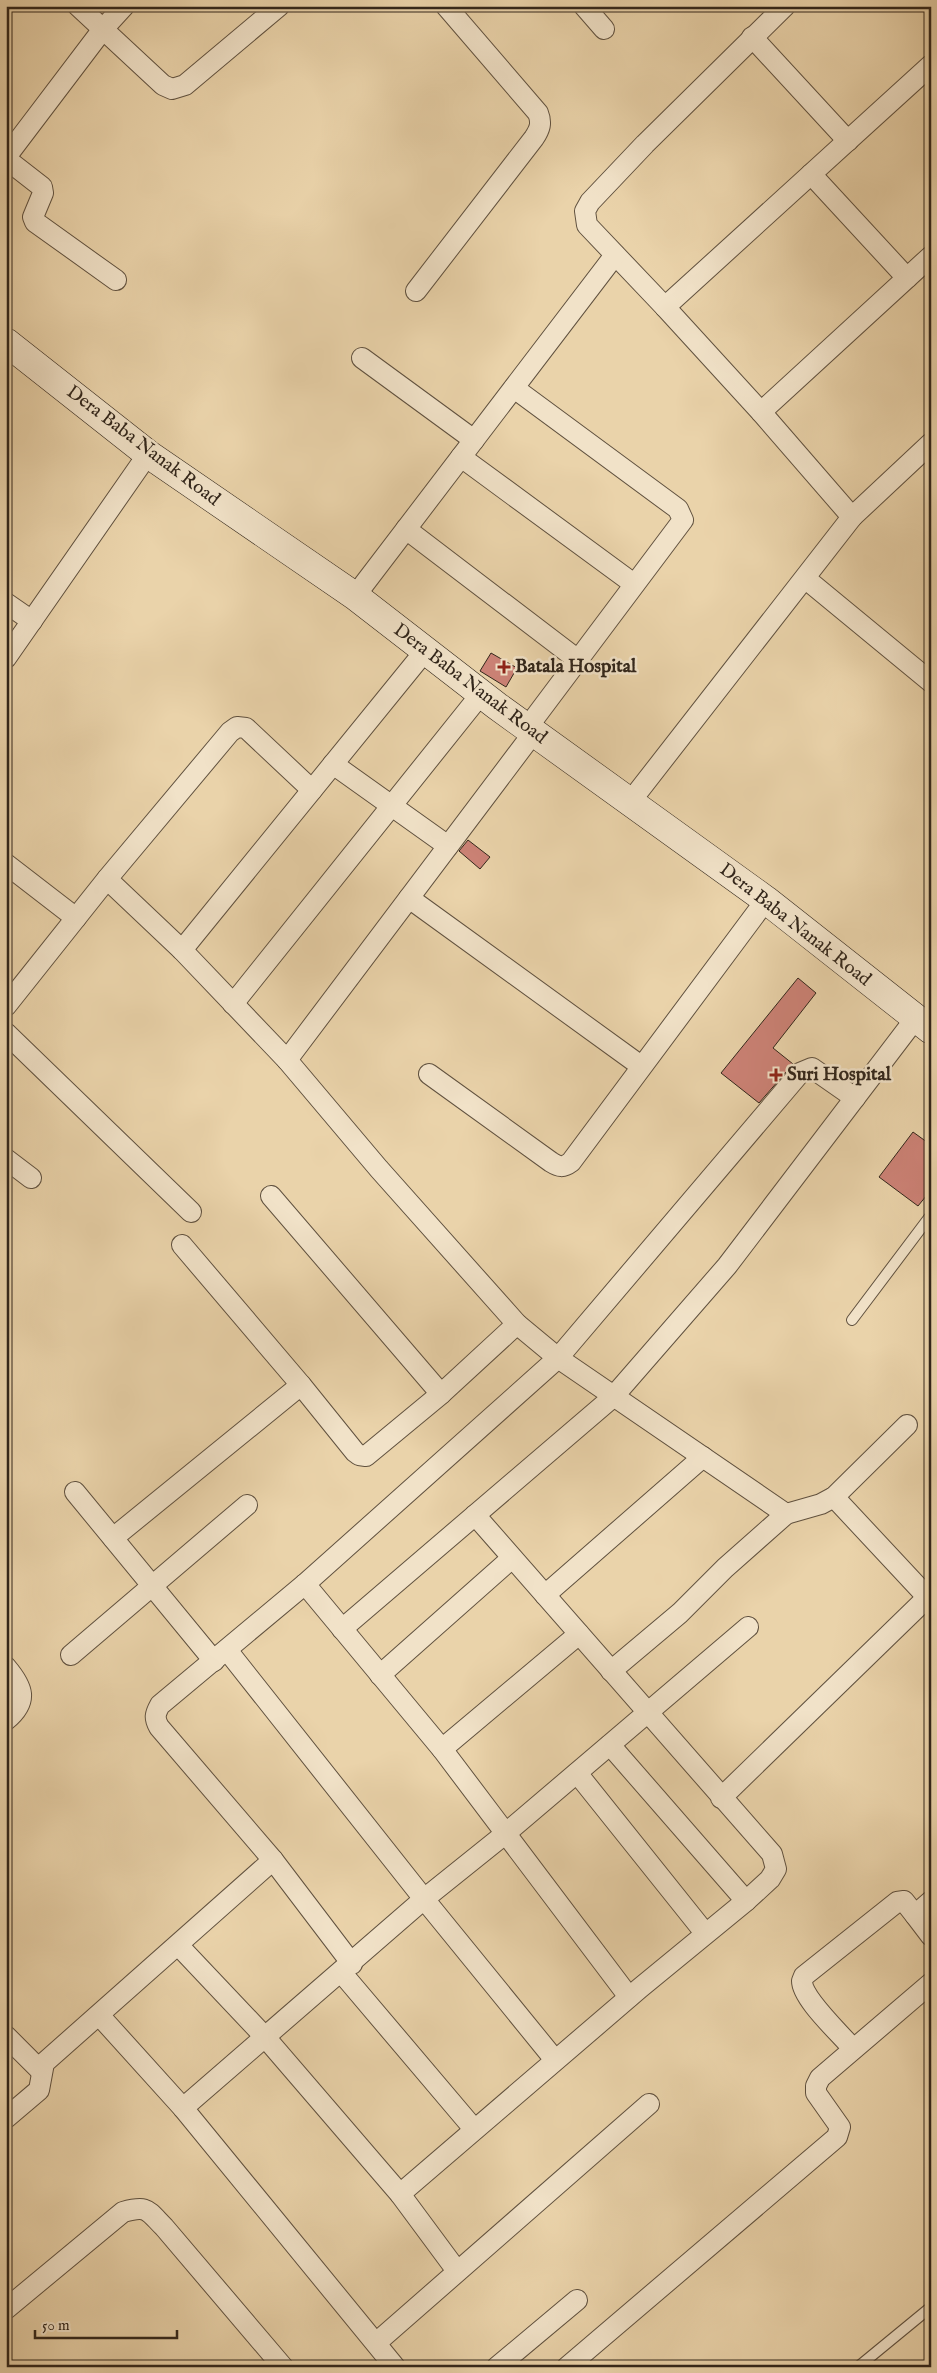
<svg xmlns="http://www.w3.org/2000/svg" width="937" height="2373" viewBox="0 0 937 2373" font-family="'IM FELL English',serif">
	<rect width="100%" height="100%" fill="#ead3aa"/>
	<filter id="stains"><feTurbulence type="fractalNoise" baseFrequency=".004" numOctaves="4"/><feColorMatrix values="0 0 0 0 .2 0 0 0 0 .09 0 0 0 0 .02 0 0 0 .5 -.17"/></filter>
	<radialGradient id="worn" r=".72"><stop offset=".6" stop-color="#630" stop-opacity="0"/><stop offset="1" stop-color="#630" stop-opacity=".3"/></radialGradient>
	<!-- building -->
	<g fill="#cc8276" stroke="#32261b">
		<path d="M491 653 517 668 506 687 480 671Z"/>
		<path d="M468 840 490 857 480 869 459 851Z"/>
		<path d="M798 978 816 993 773 1048 793 1064 759 1103 721 1073Z"/>
		<path d="M913 1132 931 1145V1190L918 1206 879 1177Z"/>
	</g>
	<g fill="none" stroke-linecap="round" stroke-linejoin="round">
		<!-- service casing -->
		<g stroke="#60513f" stroke-width="12">
			<g id="service">
				<path d="M852 1320 931 1215"/>
				<path d="M858 2367 931 2307"/>
			</g>
		</g>
		<!-- minor casing -->
		<g stroke="#60513f" stroke-width="22">
			<g id="minor">
				<path d="M78 6 163 85 172 89 185 85 279 6"/>
				<path d="M584 6 604 29"/>
				<path d="M785 6 645 144 590 202 585 211 587 225 665 307 931 65"/>
				<path d="M752 37 848 141"/>
				<path d="M6 157 103 29 124 6"/>
				<path d="M6 159 42 187 43 193 33 217 35 222 116 280"/>
				<path d="M811 174 907 278"/>
				<path d="M416 291 534 138C540 129 542 123 538 113L446 6"/>
				<path d="M665 307 761 412"/>
				<path d="M362 358 474 440"/>
				<path d="M514 388 678 509 683 520 527 728"/>
				<path d="M461 457 634 584"/>
				<path d="M852 517 761 412 931 256"/>
				<path d="M406 529 578 660"/>
				<path d="M806 579 931 682"/>
				<path d="M355 596 615 255"/>
				<path d="M6 603 32 621"/>
				<path d="M6 658 148 454"/>
				<path d="M333 764 448 846"/>
				<path d="M630 802 852 517 931 443"/>
				<path d="M6 864 76 918"/>
				<path d="M107 879 182 950 287 1060 379 1169 517 1324 558 1358 786 1514"/>
				<path d="M409 898 641 1066"/>
				<path d="M182 950 425 651"/>
				<path d="M233 1004 481 694"/>
				<path d="M6 1006 107 879 230 732 237 727 246 728 312 790"/>
				<path d="M6 1033 191 1212"/>
				<path d="M287 1060 534 732"/>
				<path d="M429 1074 551 1162C559 1167 563 1168 571 1162L766 900"/>
				<path d="M6 1159 31 1178"/>
				<path d="M271 1196 441 1394"/>
				<path d="M182 1245 301 1385"/>
				<path d="M75 1492 214 1661"/>
				<path d="M834 1497 931 1601"/>
				<path d="M113 1538 301 1385 355 1452 359 1455 366 1456 441 1394 517 1324"/>
				<path d="M305 1584 442 1749 629 1997"/>
				<path d="M545 1595 703 1457"/>
				<path d="M342 1629 613 1397 727 1266 915 1019"/>
				<path d="M227 1650 424 1899 555 2060"/>
				<path d="M71 1655 247 1505"/>
				<path d="M6 1667C23 1687 29 1701 6 1720"/>
				<path d="M611 1671 680 1613 725 1568 786 1514 821 1504 834 1497 907 1425"/>
				<path d="M380 1675 512 1558"/>
				<path d="M610 1745 746 1901"/>
				<path d="M442 1749 579 1634"/>
				<path d="M577 1773 705 1933"/>
				<path d="M721 1798 931 1594"/>
				<path d="M931 1901 915 1915 931 1936"/>
				<path d="M178 1945 265 2037 400 2194 457 2271"/>
				<path d="M352 1964 273 1860 159 1727C154 1718 155 1714 160 1705L305 1584 558 1358 800 1073 812 1068 855 1098"/>
				<path d="M341 1972 474 2129"/>
				<path d="M99 2015 183 2108 395 2367"/>
				<path d="M6 2036 41 2071"/>
				<path d="M853 2049C841 2034 802 1999 802 1981L804 1976 897 1902 904 1901 915 1915"/>
				<path d="M183 2108 424 1899 505 1834 748 1627"/>
				<path d="M6 2118 39 2090 44 2063 273 1860"/>
				<path d="M400 2194 640 1988 746 1901 770 1879 776 1869 772 1854 475 1515"/>
				<path d="M6 2309 123 2212C148 2205 147 2210 164 2227L283 2367"/>
				<path d="M376 2343 649 2104"/>
				<path d="M497 2367 577 2300"/>
				<path d="M567 2367 837 2137 840 2127 816 2093V2086L820 2078 931 1983"/>
			</g>
		</g>
		<!-- secondary casing -->
		<g stroke="#32261b" stroke-width="29">
			<path id="secondary" d="M6 342 148 454 355 596 497 706 766 900 931 1030"/>
		</g>
		<!-- service -->
		<use href="#service" stroke="#f1e2c8" stroke-width="10"/>
		<!-- minor -->
		<use href="#minor" stroke="#f1e2c8" stroke-width="20"/>
		<!-- secondary -->
		<use href="#secondary" stroke="#f1e2c8" stroke-width="28"/>
	</g>
	<!-- markers -->
	<g fill="#8f2418" stroke="#f1e2c8" stroke-width="2">
		<path d="M501.5 659.5h5v5h5v5h-5v5h-5v-5h-5v-5h5z"/>
		<path d="M773.5 1067.5h5v5h5v5h-5v5h-5v-5h-5v-5h5z"/>
	</g>
	<g text-anchor="middle" dominant-baseline="central" stroke-width="5" stroke-linejoin="round" paint-order="stroke">
		<!-- street labels -->
		<g font-size="19" fill="#32261b" stroke="#f1e2c8">
			<text transform="translate(143 446) rotate(37)">Dera Baba Nanak Road</text>
			<text transform="translate(470 684) rotate(37)">Dera Baba Nanak Road</text>
			<text transform="translate(795 925) rotate(38)">Dera Baba Nanak Road</text>
		</g>
		<!-- poi labels -->
		<g font-size="19" font-weight="bold" fill="#32261b" stroke="#f1e2c8" text-anchor="start">
			<text x="515" y="667">Batala Hospital</text>
			<text x="787" y="1075">Suri Hospital</text>
		</g>
	</g>
	<!-- margin -->
	<rect width="937" height="2373" fill="none" stroke="#ead3aa" stroke-width="25"/>
	<rect x="8" y="8" width="922" height="2358" fill="none" stroke="#32261b" stroke-width="2.5"/>
	<rect x="12" y="12" width="912" height="2348" fill="none" stroke="#32261b"/>
	<!-- scale -->
	<path d="M35 2330v8h142v-8" fill="none" stroke="#32261b" stroke-width="2.5"/>
	<text x="42" y="2330" font-size="15" fill="#32261b" stroke="#f1e2c8" stroke-width="4" paint-order="stroke">50 m</text>
	<rect width="100%" height="100%" filter="url(#stains)"/>
	<rect width="100%" height="100%" fill="url(#worn)"/>
</svg>
